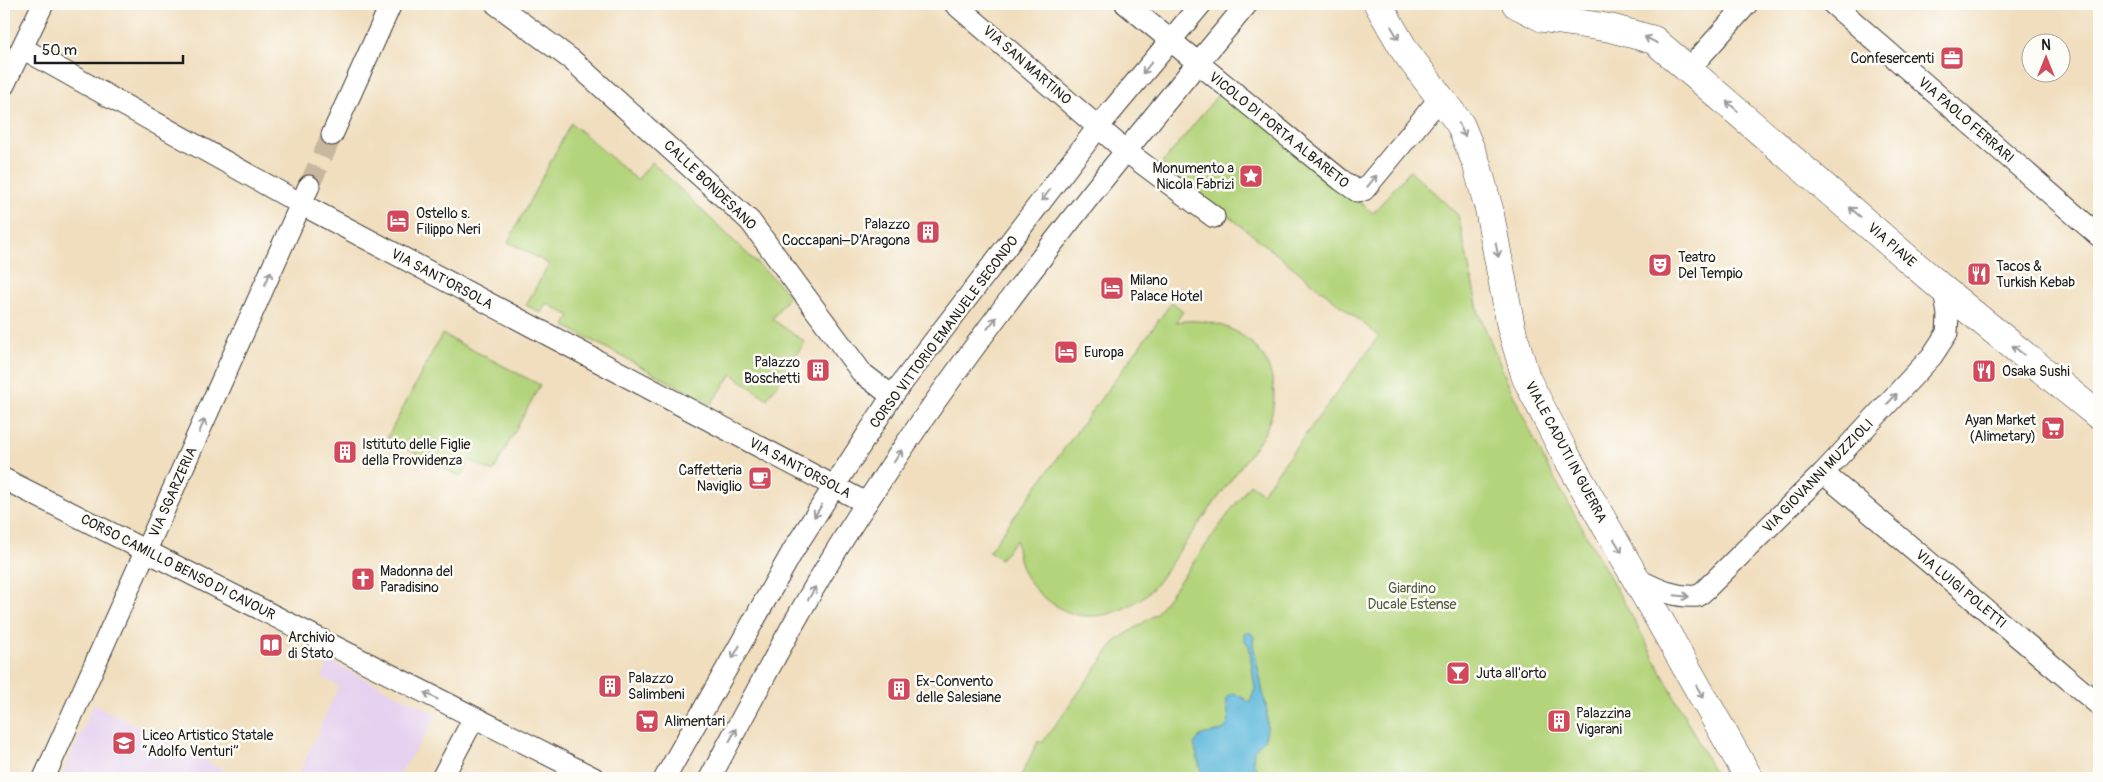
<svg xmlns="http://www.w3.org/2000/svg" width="2103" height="782" viewBox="0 0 2103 782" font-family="Pangolin,sans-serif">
	<rect width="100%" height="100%" fill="#fdfcf7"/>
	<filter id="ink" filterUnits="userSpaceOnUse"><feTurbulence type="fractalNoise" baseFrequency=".02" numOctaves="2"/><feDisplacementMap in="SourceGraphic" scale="10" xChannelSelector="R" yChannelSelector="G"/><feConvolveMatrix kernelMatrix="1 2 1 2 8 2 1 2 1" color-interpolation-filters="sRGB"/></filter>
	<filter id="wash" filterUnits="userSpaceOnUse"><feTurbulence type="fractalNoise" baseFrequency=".0096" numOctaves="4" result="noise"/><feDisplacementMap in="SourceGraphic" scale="20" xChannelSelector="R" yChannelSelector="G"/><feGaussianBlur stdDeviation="1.12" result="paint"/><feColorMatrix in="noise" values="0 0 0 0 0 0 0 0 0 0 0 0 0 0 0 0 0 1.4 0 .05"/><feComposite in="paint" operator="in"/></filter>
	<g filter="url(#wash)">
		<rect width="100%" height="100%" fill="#f0debe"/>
		<!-- built -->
		<g fill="#e6d2f0">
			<path d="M329 661 438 715 397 778H297L339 686 322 677Z"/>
			<path d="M94 704 228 772 225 778H61Z"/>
		</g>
		<!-- green -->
		<g fill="#b4d47c" stroke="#68784c">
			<path d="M1221 91 1373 213 1410 170 1458 215 1479 314 1510 388 1544 460 1635 622 1717 778H1020L1038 741 1042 743 1116 641 1156 614 1250 484 1262 493 1379 336 1225 213 1161 165Z"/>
			<path d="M571 123 637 180 652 162 790 295 772 319 805 342 767 399 732 374 711 404 565 326 570 316 546 303 541 313 526 305 549 264 508 242Z"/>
			<path d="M1172 302 1183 311 1176 322C1229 314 1281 348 1273 407 1272 417 1267 427 1263 436 1235 474 1208 512 1180 550 1170 564 1159 584 1146 595 1121 614 1086 625 1058 607 1030 590 1019 572 1016 540L1000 559 989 551Z"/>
			<path d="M442 334 540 385 493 472 470 460 461 477 387 438Z"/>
		</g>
		<!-- water -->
		<path fill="#5fb9dd" stroke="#3e6a7c" d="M1249 631 1254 637 1253 644 1267 711V731L1264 740 1254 750 1253 763 1264 778H1211L1201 771 1194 744 1201 735C1214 732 1232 733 1228 714 1228 708 1226 703 1227 697L1234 693 1250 702 1255 689 1249 646 1244 639V633Z"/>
	</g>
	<g filter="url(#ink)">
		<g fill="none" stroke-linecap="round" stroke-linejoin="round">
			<!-- minor-tunnel -->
			<path stroke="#c6b79e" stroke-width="21" stroke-dasharray="21 11" stroke-linecap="butt" d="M309 186 332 135"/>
			<!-- minor casing -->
			<g stroke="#3c3934" stroke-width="23">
				<g id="minor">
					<path d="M496 4 572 60 750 221 862 373 892 396"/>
					<path d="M955 4 1127 152 1214 217"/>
					<path d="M1126 4 1341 180 1357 191 1364 190 1440 98"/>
					<path d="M1833 4 2099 236"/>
					<path d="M22 48 301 204 866 503"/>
					<path d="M1689 69 1747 4"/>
					<path d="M4 85 43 4"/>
					<path d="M332 135 391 4"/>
					<path d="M1823 473 2099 705"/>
					<path d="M4 479 594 778"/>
					<path d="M1637 579C1657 589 1674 598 1698 596L1706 589 1823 473 1932 356 1947 333 1948 315 1944 290"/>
					<path d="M44 778 309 186"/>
					<path d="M442 778 474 718"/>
					<path d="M665 778 794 549 892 396 1099 126 1201 4"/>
					<path d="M710 778C760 685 809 590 867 502 981 327 1113 164 1247 4"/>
				</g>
			</g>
			<!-- major casing -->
			<g stroke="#3c3934" stroke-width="29">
				<g id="major">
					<path d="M1378 4 1405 51 1460 124 1476 162 1489 209 1511 327 1526 378 1564 452 1749 778"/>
					<path d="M1516 4 1543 18 1610 28 1654 40 1944 290 2099 416"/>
				</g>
			</g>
			<!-- minor -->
			<use href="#minor" stroke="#fff" stroke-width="21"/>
			<!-- major -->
			<use href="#major" stroke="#fff" stroke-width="28"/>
		</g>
		<!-- one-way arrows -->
		<defs><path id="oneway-shaft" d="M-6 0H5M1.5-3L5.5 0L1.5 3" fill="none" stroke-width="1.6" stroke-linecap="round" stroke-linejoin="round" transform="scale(1.25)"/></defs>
		<g stroke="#999">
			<use href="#oneway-shaft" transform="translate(1395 33) rotate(60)"/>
			<use href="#oneway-shaft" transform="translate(1651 40) rotate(-154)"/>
			<use href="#oneway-shaft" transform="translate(1147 68) rotate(129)"/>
			<use href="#oneway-shaft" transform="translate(1732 106) rotate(-139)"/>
			<use href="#oneway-shaft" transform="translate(1462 130) rotate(65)"/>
			<use href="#oneway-shaft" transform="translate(1372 181) rotate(-51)"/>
			<use href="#oneway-shaft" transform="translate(1046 195) rotate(127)"/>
			<use href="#oneway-shaft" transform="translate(1855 212) rotate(-139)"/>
			<use href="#oneway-shaft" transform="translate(1497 250) rotate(79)"/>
			<use href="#oneway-shaft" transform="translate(268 278) rotate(-66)"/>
			<use href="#oneway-shaft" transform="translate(992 323) rotate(-52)"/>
			<use href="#oneway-shaft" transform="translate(2018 350) rotate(-141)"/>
			<use href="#oneway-shaft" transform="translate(1892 399) rotate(-47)"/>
			<use href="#oneway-shaft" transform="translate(202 426) rotate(-66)"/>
			<use href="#oneway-shaft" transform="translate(898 456) rotate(-56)"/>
			<use href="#oneway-shaft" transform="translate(818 511) rotate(122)"/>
			<use href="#oneway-shaft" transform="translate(1618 546) rotate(59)"/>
			<use href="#oneway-shaft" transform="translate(812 593) rotate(-59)"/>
			<use href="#oneway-shaft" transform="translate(1682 596) rotate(6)"/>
			<use href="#oneway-shaft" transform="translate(736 652) rotate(119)"/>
			<use href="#oneway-shaft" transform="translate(1700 692) rotate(60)"/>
			<use href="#oneway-shaft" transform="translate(431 696) rotate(-153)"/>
			<use href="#oneway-shaft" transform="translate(733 735) rotate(-61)"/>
		</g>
	</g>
	<!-- icons -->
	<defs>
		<g id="office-square" transform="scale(1.25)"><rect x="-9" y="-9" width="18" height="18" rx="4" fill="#d1495b" stroke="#fdfcf7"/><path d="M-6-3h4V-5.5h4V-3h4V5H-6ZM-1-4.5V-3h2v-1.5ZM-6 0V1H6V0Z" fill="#fff"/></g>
		<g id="sight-square" transform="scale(1.25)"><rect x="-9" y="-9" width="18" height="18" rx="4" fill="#d1495b" stroke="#fdfcf7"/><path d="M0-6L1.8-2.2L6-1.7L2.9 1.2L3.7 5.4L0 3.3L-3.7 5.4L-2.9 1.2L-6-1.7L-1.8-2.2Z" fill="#fff"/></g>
		<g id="hotel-square" transform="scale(1.25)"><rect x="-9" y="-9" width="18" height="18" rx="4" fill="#d1495b" stroke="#fdfcf7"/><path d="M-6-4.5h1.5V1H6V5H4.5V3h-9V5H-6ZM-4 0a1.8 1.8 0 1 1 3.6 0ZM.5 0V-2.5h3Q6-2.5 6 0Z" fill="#fff"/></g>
		<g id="building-square" transform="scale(1.25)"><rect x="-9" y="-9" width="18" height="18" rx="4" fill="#d1495b" stroke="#fdfcf7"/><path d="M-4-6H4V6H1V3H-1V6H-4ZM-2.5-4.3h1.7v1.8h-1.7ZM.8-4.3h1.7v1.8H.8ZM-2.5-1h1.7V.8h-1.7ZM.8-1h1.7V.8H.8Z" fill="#fff"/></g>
		<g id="theatre-square" transform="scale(1.25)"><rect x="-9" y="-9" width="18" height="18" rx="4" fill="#d1495b" stroke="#fdfcf7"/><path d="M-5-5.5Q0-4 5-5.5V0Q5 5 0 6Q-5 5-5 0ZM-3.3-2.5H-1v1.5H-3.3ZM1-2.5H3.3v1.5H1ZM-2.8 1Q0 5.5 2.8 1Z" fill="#fff"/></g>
		<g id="restaurant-square" transform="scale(1.25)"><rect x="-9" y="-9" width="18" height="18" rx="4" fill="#d1495b" stroke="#fdfcf7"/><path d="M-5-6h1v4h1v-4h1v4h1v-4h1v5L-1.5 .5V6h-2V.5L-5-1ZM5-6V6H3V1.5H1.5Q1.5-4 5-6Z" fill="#fff"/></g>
		<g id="supermarket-square" transform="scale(1.25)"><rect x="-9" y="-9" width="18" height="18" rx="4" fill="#d1495b" stroke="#fdfcf7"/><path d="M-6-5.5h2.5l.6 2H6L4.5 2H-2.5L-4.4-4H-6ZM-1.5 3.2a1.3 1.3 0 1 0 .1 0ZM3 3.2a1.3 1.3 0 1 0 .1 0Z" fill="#fff"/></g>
		<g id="cafe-square" transform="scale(1.25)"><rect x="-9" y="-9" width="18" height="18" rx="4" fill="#d1495b" stroke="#fdfcf7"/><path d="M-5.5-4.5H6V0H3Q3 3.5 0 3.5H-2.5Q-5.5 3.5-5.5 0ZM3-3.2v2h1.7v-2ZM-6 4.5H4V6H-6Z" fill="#fff"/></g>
		<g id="church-square" transform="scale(1.25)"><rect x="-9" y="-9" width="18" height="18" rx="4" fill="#d1495b" stroke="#fdfcf7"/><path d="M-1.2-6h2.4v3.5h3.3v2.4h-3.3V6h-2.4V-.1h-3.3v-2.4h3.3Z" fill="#fff"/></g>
		<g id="library-square" transform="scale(1.25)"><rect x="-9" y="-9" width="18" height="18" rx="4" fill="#d1495b" stroke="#fdfcf7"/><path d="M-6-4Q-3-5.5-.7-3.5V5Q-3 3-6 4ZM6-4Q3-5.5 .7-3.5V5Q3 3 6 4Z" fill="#fff"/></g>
		<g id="bar-square" transform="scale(1.25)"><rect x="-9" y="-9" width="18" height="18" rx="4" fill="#d1495b" stroke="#fdfcf7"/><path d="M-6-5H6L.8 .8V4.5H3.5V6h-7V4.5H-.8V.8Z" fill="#fff"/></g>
		<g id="school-square" transform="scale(1.25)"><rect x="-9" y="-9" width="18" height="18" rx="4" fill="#d1495b" stroke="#fdfcf7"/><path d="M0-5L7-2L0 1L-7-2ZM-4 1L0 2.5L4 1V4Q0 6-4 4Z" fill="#fff"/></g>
	</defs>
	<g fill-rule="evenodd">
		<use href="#office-square" x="1952" y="58"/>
		<use href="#sight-square" x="1251" y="176"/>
		<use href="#hotel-square" x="398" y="221"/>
		<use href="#building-square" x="928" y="232"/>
		<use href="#theatre-square" x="1660" y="265"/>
		<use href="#restaurant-square" x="1979" y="274"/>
		<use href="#hotel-square" x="1112" y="288"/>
		<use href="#hotel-square" x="1066" y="352"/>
		<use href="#building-square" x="818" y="370"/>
		<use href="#restaurant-square" x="1984" y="371"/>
		<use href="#supermarket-square" x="2053" y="428"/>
		<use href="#building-square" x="345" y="452"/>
		<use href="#cafe-square" x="760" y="478"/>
		<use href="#church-square" x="363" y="579"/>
		<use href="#library-square" x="271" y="645"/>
		<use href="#bar-square" x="1458" y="673"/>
		<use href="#building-square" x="610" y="686"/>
		<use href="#building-square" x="899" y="689"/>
		<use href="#supermarket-square" x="647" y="721"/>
		<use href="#building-square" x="1559" y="721"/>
		<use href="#school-square" x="124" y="743"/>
	</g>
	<g text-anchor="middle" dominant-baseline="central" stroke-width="5" stroke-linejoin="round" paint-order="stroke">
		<!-- poi labels -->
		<g font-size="14" fill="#1c1c1c" stroke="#fdfcf7" text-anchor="start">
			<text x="1934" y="58" text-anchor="end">Confesercenti</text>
			<text x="1234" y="168" text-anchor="end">Monumento a<tspan x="1234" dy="16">Nicola Fabrizi</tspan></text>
			<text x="416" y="213">Ostello s.<tspan x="416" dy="16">Filippo Neri</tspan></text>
			<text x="910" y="224" text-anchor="end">Palazzo<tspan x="910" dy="16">Coccapani–D’Aragona</tspan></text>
			<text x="1678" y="257">Teatro<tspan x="1678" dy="16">Del Tempio</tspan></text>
			<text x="1996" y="266">Tacos &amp;<tspan x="1996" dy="16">Turkish Kebab</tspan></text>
			<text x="1130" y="280">Milano<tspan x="1130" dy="16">Palace Hotel</tspan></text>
			<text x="1084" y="352">Europa</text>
			<text x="800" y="362" text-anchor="end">Palazzo<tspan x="800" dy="16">Boschetti</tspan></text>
			<text x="2002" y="371">Osaka Sushi</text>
			<text x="2036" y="420" text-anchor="end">Ayan Market<tspan x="2036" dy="16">(Alimetary)</tspan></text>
			<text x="362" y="444">Istituto delle Figlie<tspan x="362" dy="16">della Provvidenza</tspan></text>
			<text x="742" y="470" text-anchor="end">Caffetteria<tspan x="742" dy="16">Naviglio</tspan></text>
			<text x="380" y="571">Madonna del<tspan x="380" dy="16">Paradisino</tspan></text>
			<text x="288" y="637">Archivio<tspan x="288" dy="16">di Stato</tspan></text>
			<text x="1476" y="673">Juta all'orto</text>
			<text x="628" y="678">Palazzo<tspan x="628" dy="16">Salimbeni</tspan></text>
			<text x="916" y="681">Ex-Convento<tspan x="916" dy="16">delle Salesiane</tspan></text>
			<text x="1576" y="713">Palazzina<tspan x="1576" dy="16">Vigarani</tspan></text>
			<text x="664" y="721">Alimentari</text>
			<text x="142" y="735">Liceo Artistico Statale<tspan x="142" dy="16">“Adolfo Venturi”</tspan></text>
		</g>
		<!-- street labels -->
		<g font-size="14" fill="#1c1c1c" stroke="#fdfcf7">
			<text transform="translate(1027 65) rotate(41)">VIA SAN MARTINO</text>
			<text transform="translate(1966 120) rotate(41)">VIA PAOLO FERRARI</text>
			<text transform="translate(1279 130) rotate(39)">VICOLO DI PORTA ALBARETO</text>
			<text transform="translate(710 185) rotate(44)">CALLE BONDESANO</text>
			<text transform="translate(1892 245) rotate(41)">VIA PIAVE</text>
			<text transform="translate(442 279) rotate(28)">VIA SANT'ORSOLA</text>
			<text transform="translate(944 332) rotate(-53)">CORSO VITTORIO EMANUELE SECONDO</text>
			<text transform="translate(1566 452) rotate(62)">VIALE CADUTI IN GUERRA</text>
			<text transform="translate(800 468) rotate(28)">VIA SANT'ORSOLA</text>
			<text transform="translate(1818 476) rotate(-46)">VIA GIOVANNI MUZZIOLI</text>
			<text transform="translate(173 492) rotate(-66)">VIA SGARZERIA</text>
			<text transform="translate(178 567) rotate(27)">CORSO CAMILLO BENSO DI CAVOUR</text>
			<text transform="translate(1961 589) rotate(40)">VIA LUIGI POLETTI</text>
		</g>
		<!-- park labels -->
		<g font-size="14" fill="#515c3e" stroke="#fdfcf7">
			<text x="1412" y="588">Giardino<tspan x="1412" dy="16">Ducale Estense</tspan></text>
		</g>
	</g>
	<!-- margin -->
	<rect width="2103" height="782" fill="none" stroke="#fdfcf7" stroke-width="20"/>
	<!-- north arrow -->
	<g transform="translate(2046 58)"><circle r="24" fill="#fdfcf7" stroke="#a3a29f"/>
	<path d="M0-4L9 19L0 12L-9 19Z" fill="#d1495b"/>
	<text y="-8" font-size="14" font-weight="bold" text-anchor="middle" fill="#1c1c1c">N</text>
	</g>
	<!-- scale -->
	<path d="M35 55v8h148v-8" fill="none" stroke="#1c1c1c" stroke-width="2.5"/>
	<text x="42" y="55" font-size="15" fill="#1c1c1c" stroke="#fdfcf7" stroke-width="4" paint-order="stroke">50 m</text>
</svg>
